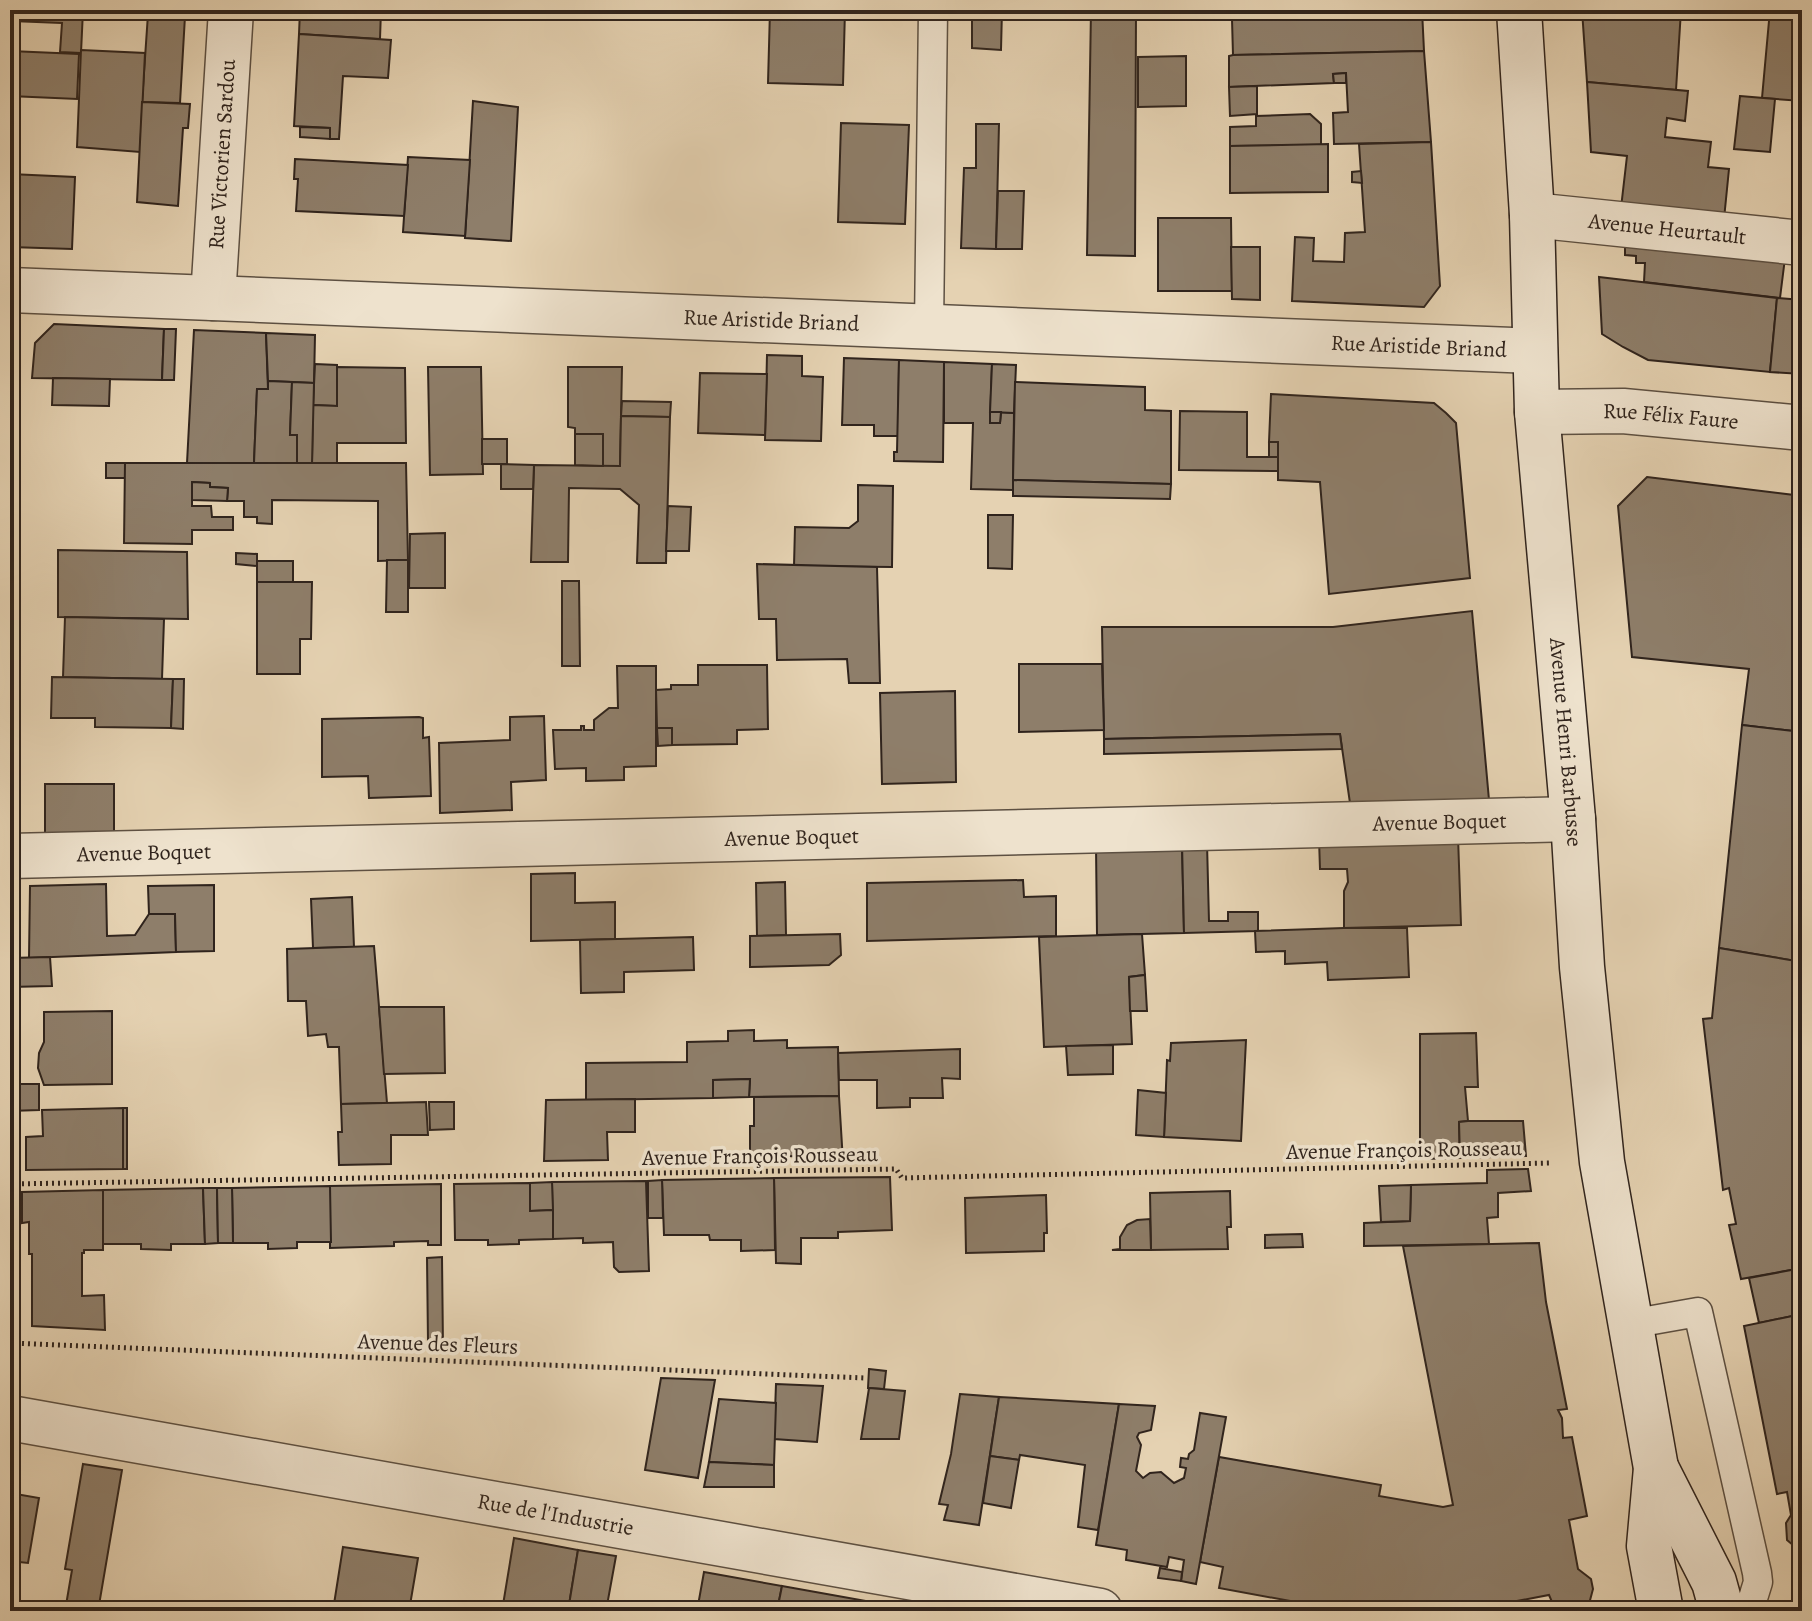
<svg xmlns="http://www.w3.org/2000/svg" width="1812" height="1621" viewBox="0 0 1812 1621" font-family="Alegreya,serif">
	<rect width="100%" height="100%" fill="#e5d2b2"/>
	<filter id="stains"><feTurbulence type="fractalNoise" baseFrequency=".0025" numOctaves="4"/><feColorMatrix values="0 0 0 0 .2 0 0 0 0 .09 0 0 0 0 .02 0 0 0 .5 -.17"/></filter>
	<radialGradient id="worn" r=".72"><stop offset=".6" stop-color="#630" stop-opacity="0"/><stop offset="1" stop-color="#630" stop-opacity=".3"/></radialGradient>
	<!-- building -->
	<g fill="#8e7e6a" stroke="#30241d" stroke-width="2">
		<path d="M13 10H83L81 53 60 52 62 23 12 21Z"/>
		<path d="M83 10H95L94 20H82Z"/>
		<path d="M300 10H381L380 39 299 34Z"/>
		<path d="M770 10H845L843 85 768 83Z"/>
		<path d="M972 10H1002L1001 50 972 48Z"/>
		<path d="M1091 10H1136L1135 256 1087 255Z"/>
		<path d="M1136 10H1203L1193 11 1194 18 1177 19 1176 12 1136 13Z"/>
		<path d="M1293 10H1422L1424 51 1233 55 1232 19 1293 18Z"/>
		<path d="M1582 10H1681L1676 90 1587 82Z"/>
		<path d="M1770 10H1802V101L1762 98Z"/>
		<path d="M148 14 185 16 180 103 142 102Z"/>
		<path d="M299 34 391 40 388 78 343 76 339 139H330V128L294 126Z"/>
		<path d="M81 50 145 53 140 152 77 147Z"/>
		<path d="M10 51 79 54 77 99 10 96Z"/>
		<path d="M1424 51 1431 142 1334 144 1333 113 1348 112 1346 73 1333 74 1334 83 1229 87V56L1233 55Z"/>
		<path d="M1186 56V106L1138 107V57Z"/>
		<path d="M1346 73V83H1334L1333 74Z"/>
		<path d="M1587 82 1688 91 1685 121 1667 118 1665 137 1711 142 1708 167 1729 169 1724 219 1621 208 1627 156 1591 152Z"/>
		<path d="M1257 86V114L1230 116 1229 87Z"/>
		<path d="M1740 96 1775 99 1770 152 1734 149Z"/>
		<path d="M473 101 518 107 511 241 465 238Z"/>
		<path d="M142 102 190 104 188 128H183L178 206 137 202Z"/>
		<path d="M1310 114 1321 124V145L1230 146V127L1256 126V116Z"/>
		<path d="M841 123 909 125 905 224 838 222Z"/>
		<path d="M976 124H999L996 249 961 248 964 168H976Z"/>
		<path d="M300 127 330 128V139L300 137Z"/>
		<path d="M1431 142 1440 286 1424 307 1292 301 1295 237 1314 238 1313 261 1344 262 1345 233 1365 232 1359 144Z"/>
		<path d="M1328 144V192L1230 193V146Z"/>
		<path d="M408 157 470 160 465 236 403 232Z"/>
		<path d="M295 159 408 165 404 216 296 211 298 179H294Z"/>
		<path d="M1361 171 1362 183 1352 182V172Z"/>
		<path d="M10 174 75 177 72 249 10 247Z"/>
		<path d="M998 191H1024L1022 249H996Z"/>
		<path d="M1158 218H1231L1232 291H1158Z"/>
		<path d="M1625 241 1785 258 1780 298 1644 282 1645 263H1636V256L1625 255Z"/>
		<path d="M1231 247H1260V300L1232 299Z"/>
		<path d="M1599 277 1777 298 1770 372 1648 360 1623 347 1602 334Z"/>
		<path d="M1777 298 1802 300V374L1770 372Z"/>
		<path d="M54 324 164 329 162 380 32 378 35 343Z"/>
		<path d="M164 329H176L174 380H162Z"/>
		<path d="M194 330 266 333 268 389H257L254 463H187Z"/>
		<path d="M266 333 315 335 314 383 268 381Z"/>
		<path d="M767 355 802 356V376L823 377 821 441 765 440Z"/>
		<path d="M844 358 899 360 898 436H874V425H842Z"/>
		<path d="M899 360 944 362 943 462 894 461V452H897Z"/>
		<path d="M944 362 992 364 990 423H1000L1001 412 1014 413 1013 490 971 489 973 423H944Z"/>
		<path d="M315 364 337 365V406L313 405Z"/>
		<path d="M992 364 1016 365 1014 413 990 412Z"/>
		<path d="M337 367 405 368 406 443H337V463H312L313 405 337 406Z"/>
		<path d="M428 367H481L483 474 430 475Z"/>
		<path d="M568 367H622L620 466H603V434H575V428L568 427Z"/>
		<path d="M700 373 767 374 765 435 698 433Z"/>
		<path d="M53 378 110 379 109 406 52 405Z"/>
		<path d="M268 381 292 382 290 435H297V463H254L257 389H268Z"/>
		<path d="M292 382 314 383 312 463H297V435H290Z"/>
		<path d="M1015 382 1145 387V410L1171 411V484L1013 480Z"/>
		<path d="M1271 394 1434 403 1446 413 1456 423 1470 578 1329 594 1320 482 1278 480V442H1269Z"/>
		<path d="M622 401 671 402 670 417 621 416Z"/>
		<path d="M1180 411 1247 412V457H1278V471L1179 470Z"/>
		<path d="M990 412H1001L1000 423H990Z"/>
		<path d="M621 416 670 417 666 563H637L639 505 620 489 569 488 568 562H531L534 465 620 466Z"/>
		<path d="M575 434H603V466L575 465Z"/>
		<rect x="482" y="439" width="25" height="25"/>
		<rect x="1269" y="442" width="9" height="15"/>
		<rect x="106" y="463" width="19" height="15"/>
		<path d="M125 463H406L408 560 378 561V501L272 500V524L257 523V517H244V501H227L228 488 210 487V483L192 482V506H211L212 517H233V530H192V544L124 543Z"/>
		<path d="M501 464 534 465 533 489H501Z"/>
		<path d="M1647 477 1802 496V732L1742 725 1749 669 1632 657 1618 506Z"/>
		<path d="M1013 480 1171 484 1170 499 1013 496Z"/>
		<path d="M192 482 210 483V487L228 488 227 501 192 500Z"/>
		<path d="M858 485 893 486 892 567 794 566 795 527 849 528 858 521Z"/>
		<path d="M668 506 691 507 689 551H666Z"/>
		<path d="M988 515H1013L1012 569 988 568Z"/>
		<path d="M445 533V588H409L410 534Z"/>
		<path d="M58 550 187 552 188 619 58 617Z"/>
		<path d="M236 553 257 554V566L236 564Z"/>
		<path d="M387 560H408V612H386Z"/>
		<rect x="257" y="561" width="36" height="21"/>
		<path d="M757 564 877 567 880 683H849L847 659 777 660 776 619H759Z"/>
		<path d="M562 581H579L580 666H562Z"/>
		<path d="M257 582H312L311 639H300V674H257Z"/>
		<path d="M1472 611 1489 800 1351 810 1340 734 1104 739 1102 627H1333Z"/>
		<path d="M65 617 164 619 162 679 63 677Z"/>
		<path d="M1019 664H1102L1104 730 1019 732Z"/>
		<path d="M698 665H767L768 729 737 730V744L672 745V728H657L656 690 671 689V685H698Z"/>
		<path d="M617 666H656V766L624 767V780L586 781V768L555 769 553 730H581V726H584V730H594V720L609 708H618Z"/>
		<path d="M52 677 173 679 171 728 95 727V718H51Z"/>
		<path d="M173 679H184L183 729 171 728Z"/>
		<path d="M955 691 956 782 882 784 880 693Z"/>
		<path d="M544 716 546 780 511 782 512 810 440 813 439 743 510 740V717Z"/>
		<path d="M419 717 423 718V738L429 737 431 796 369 798 368 776 322 777V719Z"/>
		<path d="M1742 725 1802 732V962L1719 948Z"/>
		<path d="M657 728H672V745L658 746Z"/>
		<path d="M1340 734 1342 749 1104 754V739Z"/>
		<rect x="45" y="784" width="69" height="56"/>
		<path d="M1458 836 1461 925 1344 928V891L1348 882 1347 869H1320L1319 839Z"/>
		<path d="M1182 843 1184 933 1097 935 1096 846Z"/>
		<path d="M1182 843H1207L1209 921H1228V912H1258V931L1184 933Z"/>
		<path d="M575 873V903L615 902V939L531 941V874Z"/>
		<path d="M1023 880 1024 897 1056 896V936L867 941V883Z"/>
		<path d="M785 882 786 935 757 936 756 883Z"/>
		<path d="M106 884 107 936 135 935 149 914H175L176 952 29 958 30 886Z"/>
		<path d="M214 885V951L176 952 175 914H149L148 886Z"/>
		<path d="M352 897 354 947 313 948 311 899Z"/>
		<path d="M1344 928H1407L1409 977 1328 980 1327 962 1285 964V951L1256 952 1255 931Z"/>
		<path d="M840 934 841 955 829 965 750 967V936Z"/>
		<path d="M1142 934 1145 975 1129 977 1132 1044 1044 1047 1039 937Z"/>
		<path d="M693 937 694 970 624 972V992L581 993 580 940Z"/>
		<path d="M374 946 387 1103 341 1104 339 1047H328L326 1034 308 1036 306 1001H288L287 949Z"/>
		<path d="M1719 948 1802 962V1268L1741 1279 1729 1225 1736 1224 1729 1188 1723 1190 1703 1019 1712 1018Z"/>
		<path d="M50 957 52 986 10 987V958Z"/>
		<path d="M1145 975 1147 1011H1130L1129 977Z"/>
		<path d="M379 1007H444L445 1073 384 1074Z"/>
		<path d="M112 1011V1084L44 1085 38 1068 39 1053 44 1042V1012Z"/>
		<path d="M754 1030V1041L787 1040V1048L838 1047 839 1096 749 1097 750 1079 713 1080V1098L586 1100V1063L687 1062V1042L728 1041V1031Z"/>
		<path d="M1476 1033 1478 1087H1465L1468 1121 1459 1122 1460 1158 1420 1159V1034Z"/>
		<path d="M1246 1040 1241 1141 1164 1137 1167 1060 1170 1061 1171 1043Z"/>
		<path d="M1113 1045V1074L1068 1075 1066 1046Z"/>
		<path d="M960 1049V1079L942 1078 943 1098H910V1107L877 1108V1080H839L838 1053Z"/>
		<path d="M750 1079 749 1097 713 1098V1080Z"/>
		<path d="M10 1084H39V1110L10 1111Z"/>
		<path d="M1138 1090 1166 1093 1164 1137 1136 1135Z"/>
		<path d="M839 1096 843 1162 800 1163V1156L750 1157V1126H754V1097Z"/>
		<path d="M635 1099V1132H607L608 1160 544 1161 546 1100Z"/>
		<path d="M426 1102 428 1135H391V1164L339 1165 338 1132H342L341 1104Z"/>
		<path d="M429 1102H454V1129L430 1130Z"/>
		<path d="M123 1108V1169L26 1170V1137L43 1136 42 1110Z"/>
		<rect x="123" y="1108" width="4" height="61"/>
		<path d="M1468 1121H1523L1526 1156 1460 1158 1459 1122Z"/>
		<path d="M1528 1169 1531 1191 1498 1193V1217L1487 1218 1489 1244 1364 1246V1223L1410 1221 1411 1185 1487 1183V1170Z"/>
		<path d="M890 1177 892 1230 838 1232V1238H801V1264L776 1263 774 1178Z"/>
		<path d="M774 1178 775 1250 741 1251V1240H710L709 1235H664L662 1180Z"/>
		<path d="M662 1180 663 1218H648V1181Z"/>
		<path d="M646 1181 649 1271 619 1272 614 1267 613 1242 583 1243V1238L553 1239 552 1182Z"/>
		<path d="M552 1182 553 1210 530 1211V1183Z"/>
		<path d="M530 1183V1211L553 1210V1239L519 1240V1244L488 1245V1240H455L454 1184Z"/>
		<path d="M441 1184V1245H428V1241L394 1242V1246L330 1248V1186Z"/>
		<path d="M1411 1185 1410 1221 1381 1222 1379 1186Z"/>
		<path d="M330 1186 331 1242H297V1248L268 1249V1243H233L232 1188Z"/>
		<path d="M203 1188 205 1244H171V1250L141 1249V1244H103V1190Z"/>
		<path d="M203 1188H217L218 1243 205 1244Z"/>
		<path d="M217 1188H232L233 1243H218Z"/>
		<path d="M103 1190V1250H84V1253H82V1296L104 1295 105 1330 32 1326V1254H29V1222L22 1223V1192Z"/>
		<path d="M1230 1191 1231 1227H1227L1228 1249 1151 1250 1150 1193Z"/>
		<path d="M1046 1195 1047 1233H1044V1251L966 1253 965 1198Z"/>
		<path d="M1150 1219 1151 1250H1112L1120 1249V1237L1127 1225 1137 1220Z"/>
		<path d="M1302 1234 1303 1247 1265 1248V1235Z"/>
		<path d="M1539 1243 1546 1302 1567 1409 1558 1410 1562 1418 1563 1438 1572 1437 1587 1516 1569 1520 1578 1569 1591 1579 1593 1589 1589 1604 1578 1611H1563L1552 1602 1549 1595 1463 1611H1345L1219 1588 1223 1567 1200 1562 1219 1457 1381 1485 1379 1496 1443 1507 1453 1505 1403 1246Z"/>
		<path d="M442 1257 443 1347H434V1341H428L427 1258Z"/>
		<path d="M1802 1268V1314L1759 1323 1749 1278Z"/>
		<path d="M1802 1314V1551H1800L1787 1540 1786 1523 1791 1515 1787 1492 1777 1494 1744 1326Z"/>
		<path d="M869 1369 886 1371 884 1389 868 1388Z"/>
		<path d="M661 1378 715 1380 698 1478 645 1470Z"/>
		<path d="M776 1384 823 1386 817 1442 774 1439Z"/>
		<path d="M869 1388 905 1391 899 1439H861Z"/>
		<path d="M960 1394 999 1397 979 1525 944 1520 948 1505 939 1504 951 1454Z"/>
		<path d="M999 1397 1119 1404 1098 1530 1078 1527 1085 1465 1020 1455 1019 1460 990 1456Z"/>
		<path d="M719 1399 776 1403 774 1465 709 1462Z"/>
		<path d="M1119 1404 1155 1406 1151 1430 1139 1433 1137 1437 1141 1445 1136 1471 1143 1478 1150 1473 1161 1472 1174 1483 1184 1478 1186 1468 1180 1467 1181 1458 1188 1459 1189 1454 1194 1450 1200 1413 1226 1417 1196 1584 1181 1581 1184 1560 1169 1557 1167 1567 1126 1560 1127 1550 1096 1545Z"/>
		<path d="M990 1456 1019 1460 1011 1508 983 1503Z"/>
		<path d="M709 1462 774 1465V1487H704Z"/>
		<path d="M83 1464 122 1470 98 1611H65L72 1570 65 1569Z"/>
		<path d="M10 1493 39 1498 28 1563 10 1561Z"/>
		<path d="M514 1538 578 1550 568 1611H502Z"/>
		<path d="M343 1547 418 1558 409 1611H343L344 1605 334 1604Z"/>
		<path d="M578 1550 616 1556 606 1611H568Z"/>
		<path d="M1160 1568 1182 1572 1181 1581 1158 1578Z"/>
		<path d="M704 1572 782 1586 777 1611H697Z"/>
		<path d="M782 1586 905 1608 904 1611H777Z"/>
	</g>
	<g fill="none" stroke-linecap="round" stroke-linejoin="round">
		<!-- lane casing -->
		<g stroke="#5d5042" stroke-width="31">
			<g id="lane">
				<path d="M929 327 933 10"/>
				<path d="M1630 1324 1698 1312 1757 1573 1758 1582 1749 1611"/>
			</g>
		</g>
		<!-- street casing -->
		<g stroke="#5d5042" stroke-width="47">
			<g id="street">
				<path id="s1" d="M1532 215 1802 243"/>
				<path id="s2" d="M10 290 1535 351"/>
				<path id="s3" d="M213 298 231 10"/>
				<path id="s4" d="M1537 412 1623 411 1802 428"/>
				<path id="s5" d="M10 856 1573 819"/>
				<path id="s6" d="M10 1418 1100 1611"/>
			</g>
		</g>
		<!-- secondary casing -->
		<g stroke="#30241d" stroke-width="47">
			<g id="secondary">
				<path id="s7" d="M1519 10 1532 215 1537 412 1573 819 1582 967 1602 1162 1656 1468 1649 1546 1661 1611"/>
				<path d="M1656 1468 1714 1582 1722 1611"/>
			</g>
		</g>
		<!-- path -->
		<g stroke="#30241d" stroke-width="5" stroke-dasharray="2 4" stroke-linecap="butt">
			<path d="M10 1184 896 1169 902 1178 1549 1163"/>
			<path d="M10 1343 865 1378"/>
		</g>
		<!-- lane -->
		<use href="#lane" stroke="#eee2cd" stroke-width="28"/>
		<!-- street -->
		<use href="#street" stroke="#eee2cd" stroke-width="44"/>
		<!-- secondary -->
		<use href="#secondary" stroke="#eee2cd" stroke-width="44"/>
	</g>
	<g text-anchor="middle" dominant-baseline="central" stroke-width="7" stroke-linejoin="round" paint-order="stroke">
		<!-- street labels -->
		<g font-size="22" fill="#30241d" stroke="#eee2cd">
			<text stroke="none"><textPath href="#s3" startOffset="144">Rue Victorien Sardou</textPath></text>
			<text stroke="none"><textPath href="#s1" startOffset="136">Avenue Heurtault</textPath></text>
			<text stroke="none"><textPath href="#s2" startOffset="762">Rue Aristide Briand</textPath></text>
			<text stroke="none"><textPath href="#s2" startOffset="1410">Rue Aristide Briand</textPath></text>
			<text stroke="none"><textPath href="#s4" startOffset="134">Rue Félix Faure</textPath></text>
			<text stroke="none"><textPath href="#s7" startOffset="734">Avenue Henri Barbusse</textPath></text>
			<text stroke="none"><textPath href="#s5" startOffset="1430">Avenue Boquet</textPath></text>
			<text stroke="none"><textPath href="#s5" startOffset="782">Avenue Boquet</textPath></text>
			<text stroke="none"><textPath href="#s5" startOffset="134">Avenue Boquet</textPath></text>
			<text transform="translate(1404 1150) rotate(-1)">Avenue François Rousseau</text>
			<text transform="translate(760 1156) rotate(-1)">Avenue François Rousseau</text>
			<text transform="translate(438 1344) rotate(2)">Avenue des Fleurs</text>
			<text stroke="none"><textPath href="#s6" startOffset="554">Rue de l'Industrie</textPath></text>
		</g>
	</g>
	<!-- margin -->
	<rect width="1812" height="1621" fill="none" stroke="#e5d2b2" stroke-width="40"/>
	<rect x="12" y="12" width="1788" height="1597" fill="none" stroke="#30241d" stroke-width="4"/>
	<rect x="20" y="20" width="1772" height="1581" fill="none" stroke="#30241d" stroke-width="2"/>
	<rect width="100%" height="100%" filter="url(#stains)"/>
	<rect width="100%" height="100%" fill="url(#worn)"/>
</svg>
